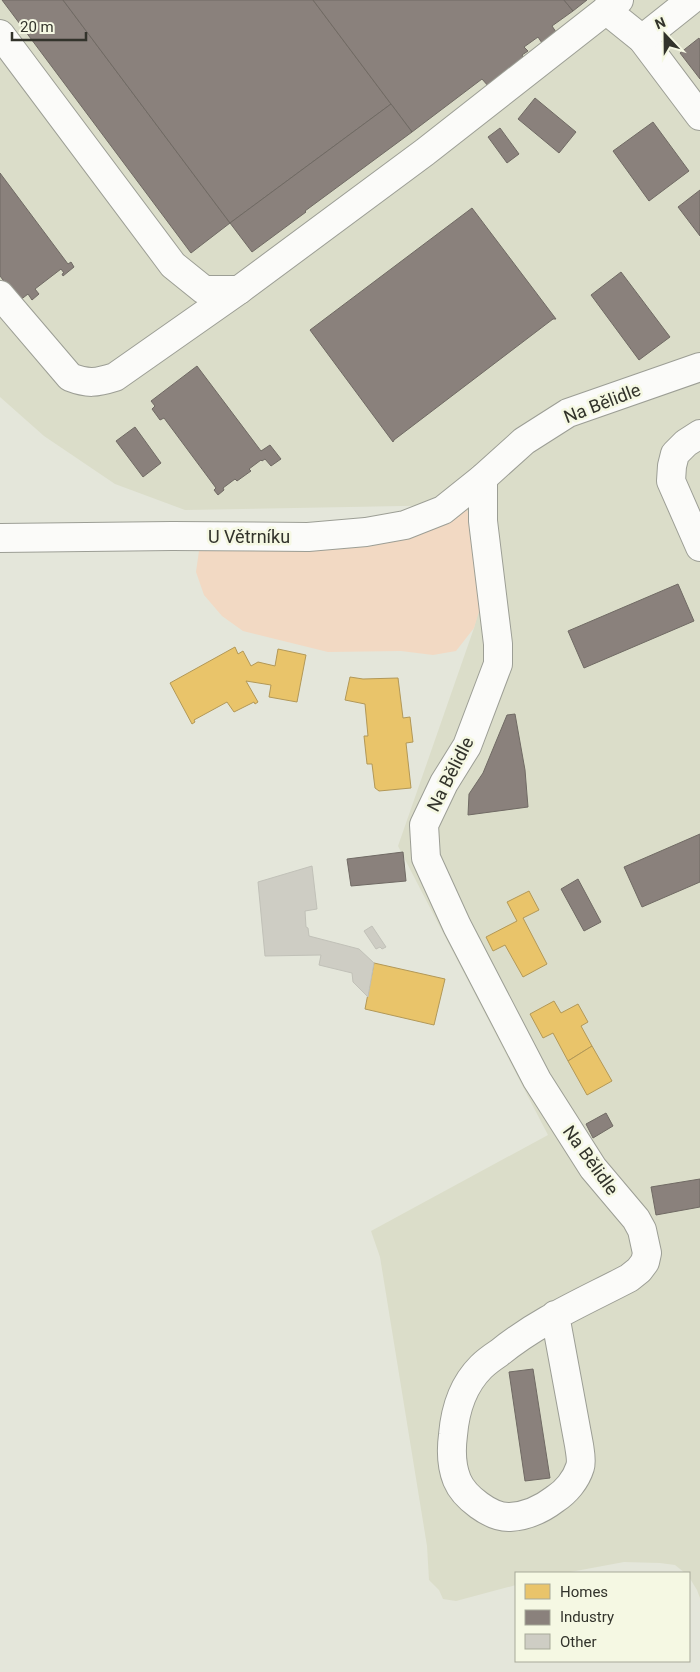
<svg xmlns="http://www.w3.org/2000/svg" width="700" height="1672" viewBox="0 0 700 1672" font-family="Roboto,sans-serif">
	<rect width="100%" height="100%" fill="#e4e6da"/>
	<!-- built -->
	<path fill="#dbddc9" d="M0 0H700V1598L697 1590 689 1577V1573H685L675 1565 660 1563 624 1562 565 1573H516V1585L456 1601 443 1599 439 1590 429 1580 427 1546 380 1257 371 1231 548 1135 398 846 474 628 481 602 457 505 185 510 115 484 44 436 0 397Z"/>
	<!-- green -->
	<path fill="#f2d9c3" d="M466 508 470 517 482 602 474 628 456 651 433 655 401 651 328 652 243 631 222 616 204 595 196 572 199 551 216 542Z"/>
	<!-- homes -->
	<g fill="#e9c46a" stroke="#b29857">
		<path d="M235 647 238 654 243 651 251 666 258 662 275 666 278 649 306 655 297 702 269 697 271 685 246 681 258 702 255 704 254 702 234 712 227 702 194 720 195 722 192 724 170 683Z"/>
		<path d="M350 677 363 679 398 678 403 718 410 717 413 742 406 743 411 788 379 791 375 788 372 764H367L364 736H368L365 704 345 700Z"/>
		<path d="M529 891 539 910 523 918 547 964 523 977 505 945 493 951 486 937 517 921 507 902Z"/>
		<path d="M374 963 445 979 434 1025 365 1009Z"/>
		<path d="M554 1001 561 1013 578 1004 588 1022 581 1026 592 1046 568 1061 553 1033 543 1038 530 1014Z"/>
		<path d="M592 1046 612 1081 587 1095 568 1061Z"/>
	</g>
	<!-- industry -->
	<g fill="#8a817c" stroke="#706a64">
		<path d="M2 0H63L230 223 191 253Z"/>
		<path d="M63 0H313L391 104 230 223Z"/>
		<path d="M313 0H564L573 11 552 26 556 32 542 43 538 37 524 47 528 51 522 55 525 60 489 87 482 79 412 132Z"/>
		<path d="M564 0H587L573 11Z"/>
		<path d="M699 38 700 40V79L680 53Z"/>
		<path d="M535 98 576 132 559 153 518 119Z"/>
		<path d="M391 104 412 132 305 211 306 212 252 252 230 223Z"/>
		<path d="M653 122 689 171 649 201 613 151Z"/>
		<path d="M500 128 519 154 507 163 488 137Z"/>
		<path d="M0 173 68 264 71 262 74 267 63 276 62 274 64 273 61 269 35 289 39 294 32 300 28 294 19 301 0 276Z"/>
		<path d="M700 190V236L678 207Z"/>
		<path d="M472 208 556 319H553L394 440 393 442 310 330Z"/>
		<path d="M621 272 670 337 639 360 591 295Z"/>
		<path d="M197 366 261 451 270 445 281 459 271 466 265 459 262 461 261 460 249 469 251 471 237 481 235 479 223 488 224 490 218 495 214 490 216 488 164 418 160 420 152 409 155 406 151 401Z"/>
		<path d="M135 427 161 463 143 477 116 441Z"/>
		<path d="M678 584 694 621 584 668 568 631Z"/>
		<path d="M515 714 525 770 528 807 468 815 469 794 483 773 507 715Z"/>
		<path d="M700 834V882L642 907 624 867Z"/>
		<path d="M403 852 406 881 351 886 347 859Z"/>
		<path d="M578 879 601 922 584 931 561 889Z"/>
		<path d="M606 1113 613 1126 593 1138 586 1124Z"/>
		<path d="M700 1179V1207L656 1215 651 1187Z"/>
		<path d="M533 1369 550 1478 525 1481 509 1372Z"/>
	</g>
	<!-- building -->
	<g fill="#cecdc4" stroke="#c1c1b8">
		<path d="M312 866 317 909 305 911 306 927 308 928 309 936 359 949 374 963 368 997 353 982 352 973 319 965 321 955 265 956 258 882Z"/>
		<path d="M372 926 386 947 382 949 380 947 376 949 364 931Z"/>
	</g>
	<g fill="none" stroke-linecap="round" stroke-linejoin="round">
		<!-- minor casing -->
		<g stroke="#9c9e95" stroke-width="30">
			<g id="minor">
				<path d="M606 10 642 39 700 116"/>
				<path d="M0 34 173 265 204 290H239"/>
				<path d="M642 39 691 0"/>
				<path d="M0 295 70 377C88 384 96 383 115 377L239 290 425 152 619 0"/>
				<path d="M700 434 686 443 675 454 672 466 671 481 700 547"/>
				<path d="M483 478V521L498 644V664L467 746 444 783 424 825 426 858 457 926 537 1080 593 1168 636 1219 642 1230 647 1253 645 1262 639 1270 629 1278C585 1301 538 1321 499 1353 493 1357 486 1362 481 1367 463 1385 455 1411 453 1435 451 1450 451 1465 457 1480 464 1497 491 1518 510 1517 527 1516 542 1509 555 1499 566 1492 576 1480 580 1467 582 1461 580 1452 579 1445L555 1315"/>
				<path d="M0 538 172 536 308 537 366 532 405 525 443 510 483 478 524 441 568 413 700 367"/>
			</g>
		</g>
		<!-- minor -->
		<use href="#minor" stroke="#fbfbf9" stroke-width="28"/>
	</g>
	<g text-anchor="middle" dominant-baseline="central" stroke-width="5" stroke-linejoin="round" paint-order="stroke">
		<!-- street labels -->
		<g font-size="18" fill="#32332b" stroke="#f5f8e3">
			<text transform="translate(602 403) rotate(-21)">Na Bělidle</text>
			<text x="249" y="536">U Větrníku</text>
			<text transform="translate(450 774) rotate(-63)">Na Bělidle</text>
			<text transform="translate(591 1160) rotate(54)">Na Bělidle</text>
		</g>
	</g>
	<!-- legend -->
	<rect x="515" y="1572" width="175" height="90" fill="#f5f8e3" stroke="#a7a999"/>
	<rect x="525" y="1584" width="25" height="15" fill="#e9c46a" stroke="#a7a999"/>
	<text x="560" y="1597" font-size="15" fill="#32332b">Homes</text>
	<rect x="525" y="1610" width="25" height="15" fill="#8a817c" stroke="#a7a999"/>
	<text x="560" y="1622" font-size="15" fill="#32332b">Industry</text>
	<rect x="525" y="1634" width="25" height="15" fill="#cecdc4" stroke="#a7a999"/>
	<text x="560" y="1647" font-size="15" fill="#32332b">Other</text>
	<!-- north arrow -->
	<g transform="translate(665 35) rotate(338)" stroke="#f5f8e3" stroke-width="4" paint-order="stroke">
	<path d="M0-4L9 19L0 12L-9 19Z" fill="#32332b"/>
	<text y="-8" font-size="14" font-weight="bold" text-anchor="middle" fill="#32332b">N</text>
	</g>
	<!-- scale -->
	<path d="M12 32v8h74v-8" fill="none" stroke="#32332b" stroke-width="2.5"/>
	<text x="20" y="32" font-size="15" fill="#32332b" stroke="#f5f8e3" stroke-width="4" paint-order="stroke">20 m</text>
</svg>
